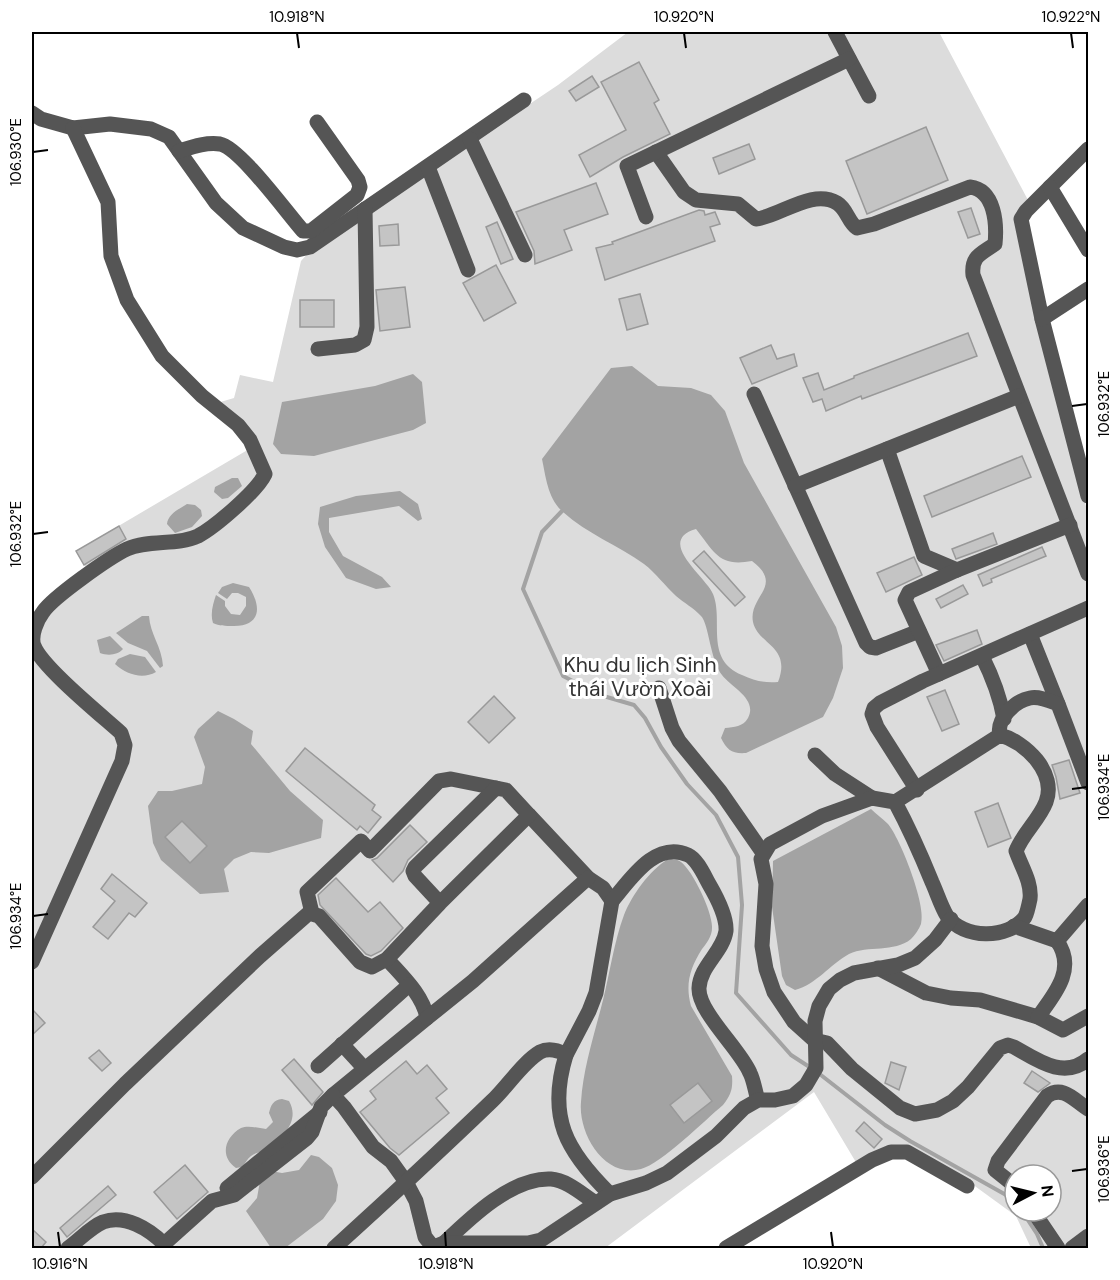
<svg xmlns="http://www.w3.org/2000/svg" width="1120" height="1280" viewBox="0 0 1120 1280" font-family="'DM Sans',sans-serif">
	<rect width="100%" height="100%" fill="#fff"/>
	<!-- green -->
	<path fill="#dcdcdc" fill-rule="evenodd" d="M628 32H939L1029 202 1023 208 1038 320 1088 514V1248H1031L1016 1216 972 1184 924 1155 857 1164 814 1092 605 1248H32V625L88 571 76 551 256 445 217 403 234 398 240 375 273 382 301 261 310 251 558 85ZM1015 1175H1051V1211H1015Z"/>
	<!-- water -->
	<g fill="#a3a3a3" fill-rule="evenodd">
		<path d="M632 366 658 386 691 388 711 395 725 411 744 463 836 627 842 646 843 668 833 698 823 717 746 753C732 754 727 750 721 738L725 728C734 727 743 727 748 718 758 699 731 687 722 675 710 660 709 624 701 616 694 608 684 603 676 596 665 586 656 573 644 564 618 545 587 534 563 512 548 499 546 478 542 459L611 368ZM696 529C715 553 719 567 752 561 785 586 748 596 753 622 758 645 792 646 778 682 764 683 755 681 742 675 704 659 724 621 713 594 706 577 655 541 696 529Z"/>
		<path d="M413 374 422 382 426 423 413 430 314 456 281 454 273 444 282 402 375 386Z"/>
		<path d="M232 478H238L242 486 228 498 222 499 214 492 215 487Z"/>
		<path d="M400 491 418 504 422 519 418 521 399 506 329 518V532L343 556 382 577 391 587 376 589 346 578 325 547 318 524 320 507 356 496Z"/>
		<path d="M187 504 195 505 201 510 202 516 192 527 175 533 167 524C168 514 179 509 187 504Z"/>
		<path d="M233 583 249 587C262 607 261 627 232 626 226 626 219 626 213 623 210 614 213 604 216 595L225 601V606L231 614 240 615 246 606V597L238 593H232L227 599 218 593 222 587Z"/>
		<path d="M142 616H149C150 634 162 647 163 666L160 668 147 651 128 643 116 633Z"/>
		<path d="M110 636 123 649C118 655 108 656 100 653L97 640Z"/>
		<path d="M130 654 145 657 156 672C142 680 126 674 115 664L118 659Z"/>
		<path d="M218 711 234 719 253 731 251 744 290 791 323 820 321 838 269 853 251 852 234 859 224 869 229 892 200 894 161 860 153 843 148 806 158 791H172L202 784 205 767 194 737 198 729Z"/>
		<path d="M871 809C876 814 883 819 888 824 900 838 927 906 921 924 919 929 915 935 911 939 894 953 868 945 849 954 829 965 817 984 795 990L786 985 782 976 772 907 773 861Z"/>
		<path d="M668 859C673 859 677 859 681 862 693 871 713 913 712 928 712 936 707 943 702 949 690 968 685 984 691 1006L732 1076C733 1089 731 1095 723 1105 705 1120 661 1164 641 1169 604 1179 578 1133 581 1102 583 1068 595 1032 603 1000 610 972 614 942 624 915 632 895 649 871 668 859Z"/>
		<path d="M282 1099 289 1101C300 1120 284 1137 268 1148 263 1152 256 1152 251 1156 247 1159 245 1164 242 1167L236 1168C219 1156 225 1137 241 1128 248 1125 258 1128 266 1129L273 1122 269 1113C271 1105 273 1100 282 1099Z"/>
		<path d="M311 1155 319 1157 332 1168 338 1185 336 1201 323 1219 285 1248H271L246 1211 257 1198 260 1181 271 1171 282 1173 299 1170Z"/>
	</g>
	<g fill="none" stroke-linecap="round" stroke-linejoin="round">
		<!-- stream -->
		<g stroke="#a3a3a3" stroke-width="4">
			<path d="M562 511 542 532 523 589 563 676 600 695 634 705 645 718 661 747 687 784 716 815 738 857 742 905 736 993 791 1055 811 1068"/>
			<path d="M817 1072 885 1125 910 1141 1015 1200"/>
			<path d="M1022 1211 1037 1234 1043 1248"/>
		</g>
	</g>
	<!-- building -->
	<g fill="#c4c4c4" stroke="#999" stroke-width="1.5">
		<path d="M639 62 659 100 654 103 670 134 623 157 590 177 579 155 626 130 601 82Z"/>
		<path d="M592 76 599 87 576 101 569 91Z"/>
		<path d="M926 127 948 180 867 214 846 161Z"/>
		<path d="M749 144 755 159 719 174 713 158Z"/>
		<path d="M596 183 608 214 564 230 572 250 535 264 534 251 516 212Z"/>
		<path d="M971 208 980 234 968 238 958 212Z"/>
		<path d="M699 210 704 211 705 215 715 212 720 224 710 227 715 241 605 280 596 248 613 244 612 242Z"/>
		<path d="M497 222 513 259 501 264 486 227Z"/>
		<path d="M398 224 399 245 380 246 379 226Z"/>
		<path d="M496 265 516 303 484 321 463 283Z"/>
		<path d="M405 287 410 327 380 331 376 290Z"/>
		<path d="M640 294 648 324 627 330 619 299Z"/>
		<rect x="300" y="300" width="34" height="27"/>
		<path d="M968 333 977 356 862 399 861 396 826 411 822 399 813 402 803 378 818 373 824 390 854 378V376Z"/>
		<path d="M771 345 777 359 794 354 797 366 752 384 740 358Z"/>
		<path d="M1022 456 1031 477 932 517 924 496Z"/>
		<path d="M119 526 126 539 84 565 76 551Z"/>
		<path d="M993 533 997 544 956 559 952 549Z"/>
		<path d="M1042 547 1046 556 991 579 992 582 983 586 978 575Z"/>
		<path d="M704 551 745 597 735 606 693 561Z"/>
		<path d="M914 557 922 575 886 592 877 573Z"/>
		<path d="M963 585 968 594 941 608 936 599Z"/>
		<path d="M977 630 982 644 944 661 936 645Z"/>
		<path d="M945 690 959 724 942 731 927 697Z"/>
		<path d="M494 696 515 718 489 743 468 722Z"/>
		<path d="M305 748 375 805 372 810 381 817 368 833 360 826 357 830 286 771Z"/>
		<path d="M1069 760 1080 793 1060 799 1056 777 1052 765Z"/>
		<path d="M998 803 1011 838 988 847 975 812Z"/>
		<path d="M182 821 207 846 190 863 165 837Z"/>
		<path d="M410 825 427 842 408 860 403 871 393 882 372 860 377 858Z"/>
		<path d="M112 874 147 903 135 917 129 913 108 939 93 927 115 901 101 889Z"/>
		<path d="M336 878 368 912 380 902 403 928 381 951 371 956 366 954 320 905 318 895Z"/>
		<path d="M32 1009 45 1023 32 1035Z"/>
		<path d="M99 1050 111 1063 102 1071 89 1058Z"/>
		<path d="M294 1059 323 1092 312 1105 282 1070Z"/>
		<path d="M406 1061 417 1074 427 1065 447 1089 436 1098 449 1113 399 1155 390 1148 360 1112 376 1099 370 1091Z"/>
		<path d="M891 1062 906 1067 899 1090 885 1083Z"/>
		<path d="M1032 1071 1050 1083 1049 1084 1038 1092 1024 1083Z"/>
		<path d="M698 1083 712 1101 684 1123 670 1105Z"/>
		<path d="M864 1122 882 1139 874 1148 856 1131Z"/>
		<path d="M185 1165 208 1192 177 1219 154 1192Z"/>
		<path d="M108 1186 116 1195 67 1237 60 1228Z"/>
		<path d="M32 1229 46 1242 41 1248H32Z"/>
	</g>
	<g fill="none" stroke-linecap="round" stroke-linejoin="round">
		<!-- minor -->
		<g stroke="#555" stroke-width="15">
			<path d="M835 32 869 96"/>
			<path d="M32 113 41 119 73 128 110 124 151 129 169 137 216 203 243 228 284 247 297 250 310 247 524 100"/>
			<path d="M470 139 525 255"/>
			<path d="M1088 149 1026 211 1021 219 1042 319 1088 496"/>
			<path d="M179 151C192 147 206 142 220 144 240 148 287 213 303 231H311L357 195 360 187 358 180 317 122"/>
			<path d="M656 152 684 192 696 200 738 204 756 219C779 217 812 188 837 203 847 209 848 222 857 228L874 224 970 187C995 190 997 224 995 244 981 254 971 256 973 275L1088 574"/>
			<path d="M428 167 468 270"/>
			<path d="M1050 187 1088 250"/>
			<path d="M646 217 627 166 849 59"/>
			<path d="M1042 319 1088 289"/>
			<path d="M318 349 355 345 364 340 367 327 365 209"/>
			<path d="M754 394 866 643 870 647 876 648 919 631"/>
			<path d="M887 449 924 556 957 570"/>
			<path d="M795 486 1019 396"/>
			<path d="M1030 634 1058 704"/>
			<path d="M982 656C992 676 1000 696 1004 719"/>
			<path d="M939 674 905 600 909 592 957 570 1070 525"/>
			<path d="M659 688 672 728 679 741 720 791 763 853"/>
			<path d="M1000 735C996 719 1015 701 1030 698 1039 696 1050 701 1058 704L1088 783"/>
			<path d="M815 755 835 774 872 798"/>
			<path d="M917 790 877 727 872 714 874 708 880 703 923 681 1088 608"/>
			<path d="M895 802C909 828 921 855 932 882 937 893 941 906 947 916 963 939 1008 940 1025 917 1027 913 1029 904 1030 899 1032 882 1021 866 1016 851 1023 833 1039 820 1046 802 1057 773 1026 742 1000 735L895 802 872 798 822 816 770 844 761 859 766 884 762 946 766 969 774 992 794 1022 814 1040 827 1043 852 1069 900 1108 915 1114 937 1110 953 1101 968 1087 1000 1048 1008 1045 1014 1047C1037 1060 1064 1080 1088 1059"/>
			<path d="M529 815 588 878 603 888 612 901 596 993 589 1011 566 1055"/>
			<path d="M612 901C630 880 655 840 688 855 697 859 704 875 709 884 716 896 727 916 726 931 723 952 700 966 699 988 698 1012 740 1049 750 1073 754 1081 755 1091 758 1100"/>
			<path d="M312 913 307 892 361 841 370 851 439 781 451 779 496 788"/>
			<path d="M1014 926 1057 941 1088 905"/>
			<path d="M387 959C402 976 423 995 427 1018L333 1095 344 1107 373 1147 391 1161 406 1182 416 1201 425 1237 433 1247"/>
			<path d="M32 962 122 761 125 745 121 733C101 715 42 667 34 646 30 636 37 620 43 612 53 597 110 557 127 549 149 539 177 546 198 536 215 527 257 491 265 474L250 440 238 425 202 396 162 356 127 300 111 256 108 202 73 128"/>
			<path d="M878 968 926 993 951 998 980 1000 1038 1017 1063 1030 1088 1016"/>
			<path d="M1038 1017C1054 995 1077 969 1057 941"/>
			<path d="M427 1018 473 981 588 878"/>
			<path d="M342 1044 364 1068"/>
			<path d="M318 1066 409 985"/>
			<path d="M32 1177 125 1084 260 956 309 913 319 916 360 962 372 967 387 959 440 903 529 815 506 790 496 788 415 867 413 871 415 876 440 903"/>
			<path d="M1015 1186 995 1170 998 1161 1047 1096C1063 1085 1074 1100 1088 1109"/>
			<path d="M227 1188 320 1112"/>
			<path d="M1033 1211 1058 1248"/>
			<path d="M444 1243C470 1218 512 1177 551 1179 567 1180 583 1195 596 1203"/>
			<path d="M68 1248C79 1240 91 1227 103 1222 125 1214 149 1229 164 1244L212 1201 234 1195 307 1138 312 1132 321 1107 333 1095"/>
			<path d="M334 1248C387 1200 440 1151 492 1101 507 1087 523 1062 540 1052 548 1048 559 1050 566 1055 547 1117 566 1151 610 1194"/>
			<path d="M431 1248 444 1243H528L541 1240 610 1194 646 1183 667 1173 716 1136 744 1108 758 1100H775L793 1096 806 1085 816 1068 815 1021 819 1006 829 989 840 980 854 973 898 965 915 958 935 940 951 919"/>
			<path d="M726 1248 872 1160 891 1152H907L967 1186"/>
			<path d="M1072 1248 1088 1236"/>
		</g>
	</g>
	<!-- ticks -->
	<path fill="none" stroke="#000" stroke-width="2" d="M297 33 299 48M684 33 686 48M1071 33 1073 48M33 152 48 150M1072 406 1087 404M33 534 48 532M1072 789 1087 787M33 916 48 914M1072 1171 1087 1169M58 1232 60 1247M445 1232 446 1247M831 1232 833 1247"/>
	<g text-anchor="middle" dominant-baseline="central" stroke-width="6" stroke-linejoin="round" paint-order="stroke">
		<!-- park labels -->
		<g font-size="21" fill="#333" stroke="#fff">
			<text x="640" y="665">Khu du lịch Sinh<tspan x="640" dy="24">thái Vườn Xoài</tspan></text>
		</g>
	</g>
	<!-- border -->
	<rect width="1120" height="1280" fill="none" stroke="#ffffff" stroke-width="66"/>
	<!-- north arrow -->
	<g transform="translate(1033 1193) rotate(83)"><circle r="28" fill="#ffffff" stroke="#999999" stroke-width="1.5"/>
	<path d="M0-4.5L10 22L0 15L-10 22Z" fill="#000000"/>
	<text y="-9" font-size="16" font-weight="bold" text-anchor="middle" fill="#000000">N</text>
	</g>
	<rect x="33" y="33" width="1054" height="1214" fill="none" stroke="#000" stroke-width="2"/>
	<g font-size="15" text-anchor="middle" fill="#000">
		<text x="297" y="22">10.918°N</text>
		<text x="684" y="22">10.920°N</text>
		<text x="1071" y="22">10.922°N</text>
		<text transform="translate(16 152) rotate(-90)" y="5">106.930°E</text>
		<text transform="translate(1104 404) rotate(-90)" y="5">106.932°E</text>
		<text transform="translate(16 534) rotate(-90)" y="5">106.932°E</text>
		<text transform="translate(1104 787) rotate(-90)" y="5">106.934°E</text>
		<text transform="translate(16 916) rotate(-90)" y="5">106.934°E</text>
		<text transform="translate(1104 1169) rotate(-90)" y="5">106.936°E</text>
		<text x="60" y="1269">10.916°N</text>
		<text x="446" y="1269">10.918°N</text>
		<text x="833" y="1269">10.920°N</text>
	</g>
</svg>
